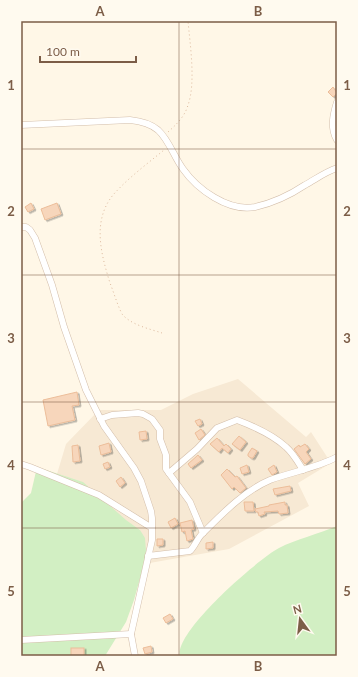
<svg xmlns="http://www.w3.org/2000/svg" width="358" height="677" viewBox="0 0 358 677" font-family="Lato,sans-serif">
	<defs>
		<filter id="shadow"><feDropShadow dx="2" dy="1.5" stdDeviation="0" flood-color="#0004"/></filter>
	</defs>
	<rect width="100%" height="100%" fill="#fff7e7"/>
	<!-- residential -->
	<path fill="#f7e9d4" d="M238 379 306 437 311 432 331 463 298 483 309 506 229 549 144 564 140 530 57 474 66 444 99 410H161L193 394Z"/>
	<!-- green -->
	<g fill="#d2efc3">
		<path d="M37 467 83 482 126 520 140 530 145 538 146 551 144 564 134 600 126 622 105 656H21V503L31 493Z"/>
		<path d="M337 526V656H180C174 632 258 559 279 548 296 539 319 534 337 526Z"/>
	</g>
	<!-- building -->
	<g fill="#f7d6bb" stroke="#ecbd99" filter="url(#shadow)">
		<path d="M333 87 337 93 333 97 328 92Z"/>
		<path d="M31 203 34 209 28 212 25 207Z"/>
		<path d="M57 203 61 214 45 220 41 209Z"/>
		<path d="M77 392 79 405 72 406 75 420 48 426 43 400Z"/>
		<path d="M200 419 202 424 198 426 195 421Z"/>
		<path d="M201 429 205 435 199 440 195 433Z"/>
		<path d="M146 431 147 439 140 440 139 432Z"/>
		<path d="M239 436 246 442 240 450 232 444Z"/>
		<path d="M217 438 224 446 226 444 231 449 228 453 222 448 219 452 210 444Z"/>
		<path d="M109 443 111 452 101 455 99 446Z"/>
		<path d="M305 444 309 449 306 452 311 459 305 464 294 449 299 445 300 447Z"/>
		<path d="M78 445 80 461 73 462 72 446Z"/>
		<path d="M252 448 257 451 253 458H251L248 456V454Z"/>
		<path d="M198 455 202 460 191 468 188 464Z"/>
		<path d="M108 462 110 467 105 469 103 464Z"/>
		<path d="M247 465 249 472 242 474 240 468Z"/>
		<path d="M274 465 277 472 272 475 268 469Z"/>
		<path d="M227 469 235 477 237 476 246 488 240 493 234 487 232 489 221 475Z"/>
		<path d="M121 477 125 483 120 487 116 481Z"/>
		<path d="M290 486 291 491 275 495 273 489Z"/>
		<path d="M244 502H253L254 511H245Z"/>
		<path d="M285 502V505H287L288 513 279 514 278 511 264 512 265 514 259 516 258 512H256L255 509 269 506V505Z"/>
		<path d="M175 518 178 524 171 528 168 522Z"/>
		<path d="M192 520 194 529 191 530 193 539 187 541 185 531 182 532 180 523Z"/>
		<path d="M157 539H163V545L157 546Z"/>
		<path d="M213 542V548L206 549V543Z"/>
		<path d="M170 614 173 619 166 623 163 618Z"/>
		<path d="M151 646 152 652 145 654 143 648Z"/>
		<rect x="71" y="648" width="13" height="8"/>
	</g>
	<g fill="none" stroke-linecap="round" stroke-linejoin="round">
		<!-- minor casing -->
		<g stroke="#d3beaa" stroke-width="7">
			<g id="minor">
				<path d="M337 102C333 115 330 128 337 140"/>
				<path d="M21 125 130 120C140 121 151 124 158 130 169 140 174 157 183 169 197 189 228 212 255 207 273 203 290 195 305 185 316 179 325 172 337 168"/>
				<path d="M21 227H26L30 230 35 238 52 285 64 327 86 390 104 426 134 468 141 481 151 511 152 518V540L131 634 135 656"/>
				<path d="M100 419 112 415 138 413 143 414 152 419 160 430V439L166 455V469L190 502 203 533"/>
				<path d="M21 464 30 467 99 495 152 528"/>
				<path d="M169 473 197 449 217 428 237 420C253 426 273 435 286 447 293 453 298 462 303 470"/>
				<path d="M148 556 190 551C195 546 197 539 202 534 222 514 244 491 270 480 292 472 316 468 337 457"/>
				<path d="M21 640 131 634"/>
			</g>
		</g>
		<!-- path -->
		<g stroke="#ddb99d" stroke-width="1" stroke-dasharray="1 3" stroke-linecap="butt">
			<path d="M168 132C177 124 185 116 188 105 196 83 190 44 188 21"/>
			<path d="M162 333C150 329 131 325 122 314 117 304 114 293 110 283 101 254 92 221 113 195 128 178 147 164 164 150"/>
		</g>
		<!-- minor -->
		<use href="#minor" stroke="#fff" stroke-width="6"/>
	</g>
	<!-- grid -->
	<path fill="none" stroke="#7c5d47" stroke-width="1" stroke-opacity="0.55" d="M179 21V656M21 149H337M21 275H337M21 402H337M21 528H337"/>
	<!-- border -->
	<rect width="358" height="677" fill="none" stroke="#fffaef" stroke-width="44"/>
	<!-- north arrow -->
	<g transform="translate(300 619) rotate(345)" stroke="#fffaef" stroke-width="3" paint-order="stroke">
	<path d="M0-3L7 15L0 10L-7 15Z" fill="#7c5d47"/>
	<text y="-6" font-size="11" font-weight="bold" text-anchor="middle" fill="#7c5d47">N</text>
	</g>
	<!-- scale -->
	<path d="M40 56v6h96v-6" fill="none" stroke="#7c5d47" stroke-width="2"/>
	<text x="46" y="56" font-size="12" fill="#7c5d47" stroke="#fffaef" stroke-width="3" paint-order="stroke">100 m</text>
	<rect x="22" y="22" width="314" height="633" fill="none" stroke="#7c5d47" stroke-width="1.5"/>
	<g font-size="13" text-anchor="middle" font-weight="bold" fill="#7c5d47">
		<text x="100" y="16">A</text>
		<text x="258" y="16">B</text>
		<text x="11" y="90">1</text>
		<text x="347" y="90">1</text>
		<text x="11" y="216">2</text>
		<text x="347" y="216">2</text>
		<text x="11" y="343">3</text>
		<text x="347" y="343">3</text>
		<text x="11" y="470">4</text>
		<text x="347" y="470">4</text>
		<text x="11" y="596">5</text>
		<text x="347" y="596">5</text>
		<text x="100" y="671">A</text>
		<text x="258" y="671">B</text>
	</g>
</svg>
